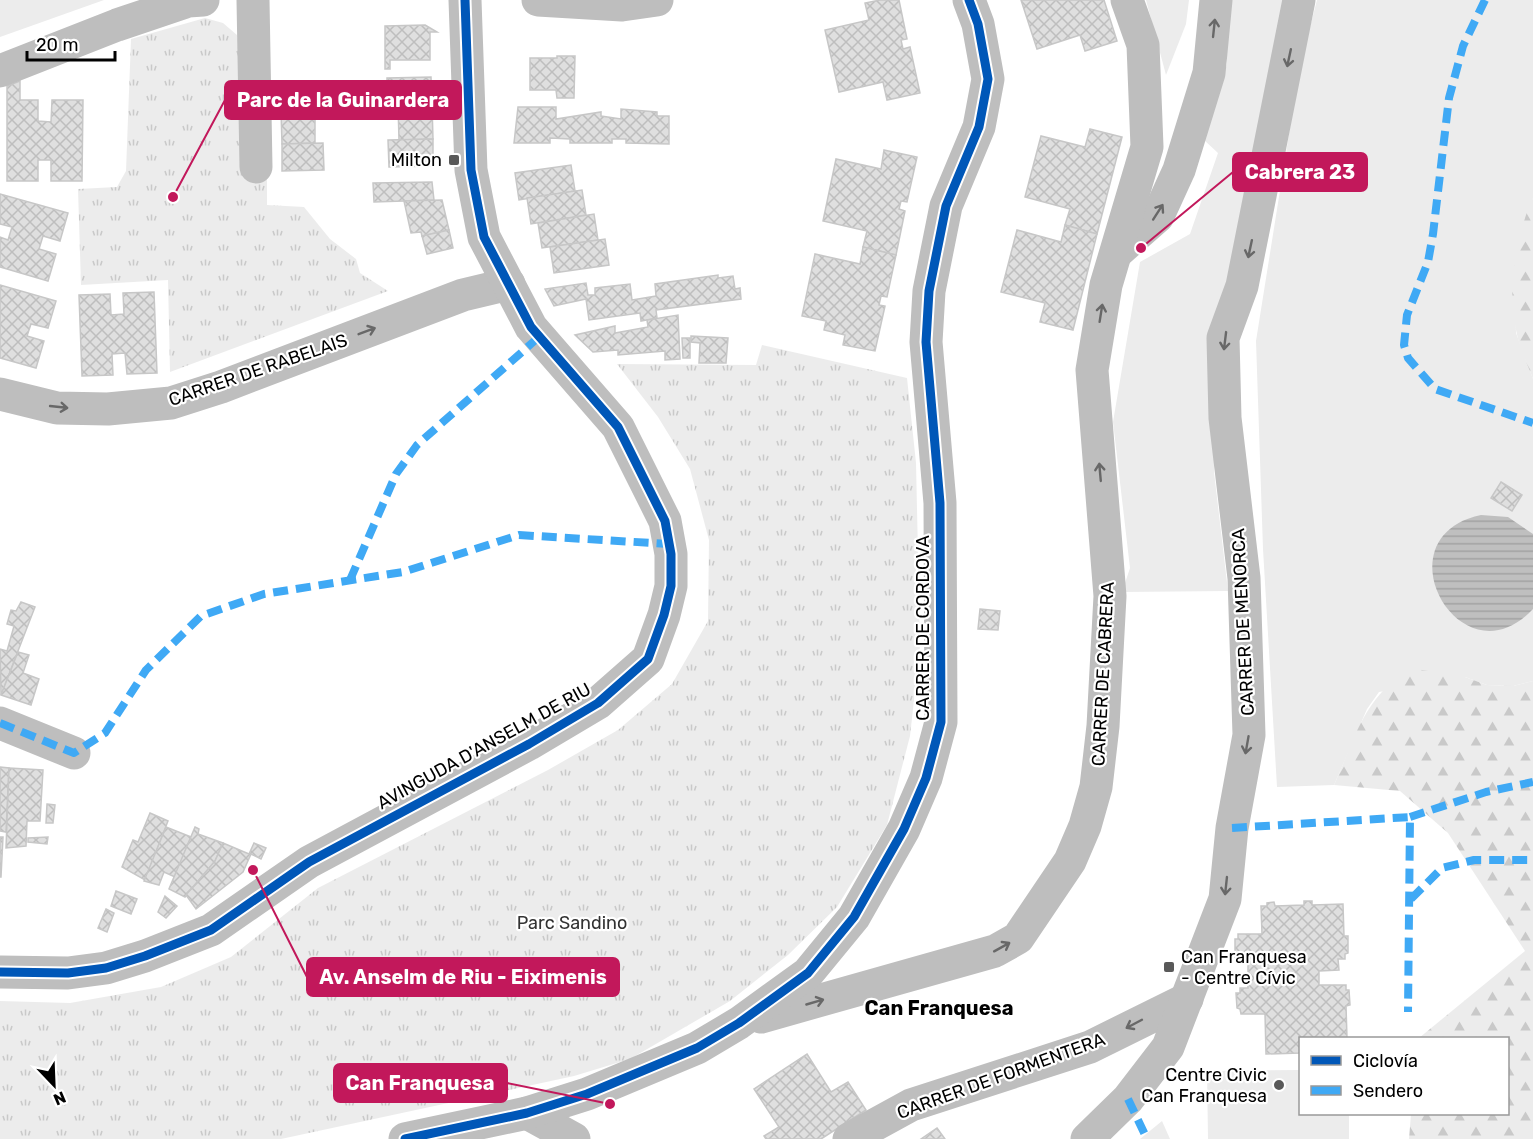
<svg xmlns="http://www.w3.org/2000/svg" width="1533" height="1139" viewBox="0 0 1533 1139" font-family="Rubik,sans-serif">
	<defs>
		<pattern id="forest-firs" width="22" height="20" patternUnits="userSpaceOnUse" patternTransform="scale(1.5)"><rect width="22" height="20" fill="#ececec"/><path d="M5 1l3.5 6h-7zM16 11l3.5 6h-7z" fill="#c9c9c9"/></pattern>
		<pattern id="park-tufts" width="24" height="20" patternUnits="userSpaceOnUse" patternTransform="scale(1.5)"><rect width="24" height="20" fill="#ececec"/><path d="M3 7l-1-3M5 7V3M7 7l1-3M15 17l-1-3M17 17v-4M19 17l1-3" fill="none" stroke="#c9c9c9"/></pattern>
		<pattern id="water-rules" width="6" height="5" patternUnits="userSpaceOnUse" patternTransform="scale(1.5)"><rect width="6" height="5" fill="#bfbfbf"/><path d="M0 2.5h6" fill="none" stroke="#a2a2a2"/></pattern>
		<pattern id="building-cross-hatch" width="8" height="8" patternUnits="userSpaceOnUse" patternTransform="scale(1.5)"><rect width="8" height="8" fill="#dfdfdf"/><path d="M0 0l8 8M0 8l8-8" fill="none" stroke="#bebebe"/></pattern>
	</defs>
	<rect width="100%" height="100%" fill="#fff"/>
	<!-- green -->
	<g fill="#ececec">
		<path d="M0 0H104L0 37Z"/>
		<path d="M1146 0H1189L1186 24 1166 75Z"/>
		<path d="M1227 0H1287L1214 374V472L1228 591 1122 592 1130 568 1113 422 1140 262 1190 234 1218 153 1204 140 1227 64Z"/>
		<path d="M1317 0H1533V198L1514 270 1516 333 1533 379V681L1513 686 1487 685 1465 677 1379 692 1367 709 1334 785 1277 787 1263 549 1256 341 1300 65Z"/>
		<path d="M1300 1070V1114H1349V1139H1208L1207 1071Z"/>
		<path d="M1162 1121 1170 1139H1140Z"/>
	</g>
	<!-- forest -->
	<g fill="url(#forest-firs)">
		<path d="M1533 198V379C1527 363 1519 347 1516 330 1507 289 1515 237 1533 198Z"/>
		<path d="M1410 668 1465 677 1487 685 1513 686 1533 681V1139H1409L1411 1114H1508V1038H1419L1525 951 1448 833 1400 791 1334 785C1356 736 1363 699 1410 668Z"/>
	</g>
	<!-- park -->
	<g fill="url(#park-tufts)">
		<path d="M205 18 223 23 237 35 267 179V205L304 207 330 239 356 259 360 273 388 291 170 372 168 280 81 285 78 189 117 187 126 171 131 39Z"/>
		<path d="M762 345 907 378 916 463 920 646 910 736 887 825 837 907 788 955 730 1001 630 1059 574 1076 281 1139H0V1001L70 1003 161 987 231 957 318 888 548 770 618 730 672 684 708 621 709 540 690 469 658 417 617 364 756 365Z"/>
	</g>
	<!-- water -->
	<path fill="url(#water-rules)" d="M1481 515 1508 517 1533 534V609C1461 686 1377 537 1481 515Z"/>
	<!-- building -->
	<g fill="url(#building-cross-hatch)" stroke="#c7c7c7" stroke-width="1.5">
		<path d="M880 0H899L907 39 901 40 903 49 910 47 920 93 887 100 883 82 839 92 825 30 869 20 865 3Z"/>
		<path d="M1021 0H1104L1117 41 1085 51 1080 35 1037 49Z"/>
		<path d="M425 25 437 32H430V60H390V69H385V26Z"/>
		<path d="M557 56H575L574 98H557L556 90H530V58H557Z"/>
		<path d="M431 77 432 104 387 105V78Z"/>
		<path d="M20 81V100H38V121L51 122 52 100H83L82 181H51V160H38V181H7V86Z"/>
		<path d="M398 104H432L433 139 399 140Z"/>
		<path d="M518 107H556V119L601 112V116L621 119V109L657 112V116H669V144L626 143V139H612V143H570V139L550 138V143H514Z"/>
		<path d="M315 110V143L282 144 281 111Z"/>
		<path d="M1090 129 1122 137 1097 234 1065 225 1070 209 1025 197 1041 136 1085 147Z"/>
		<path d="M433 139V166L389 167 388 140Z"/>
		<path d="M323 143 324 170 282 171V144Z"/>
		<path d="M884 150 917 157 907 202 901 201 899 209 905 211 896 255 863 247 867 231 823 221 836 159 881 169Z"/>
		<path d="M571 165 575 191 519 200 515 173Z"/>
		<path d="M432 182 434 200 374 202 373 183Z"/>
		<path d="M582 190 586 215 531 224 527 198Z"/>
		<path d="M0 194 68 213 60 241 43 236 39 249 56 254 48 281 0 267V237L8 240 12 227 0 224Z"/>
		<path d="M442 200 449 230 422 236 421 232 411 233 404 201Z"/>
		<path d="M594 214 598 240 542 248 538 223Z"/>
		<path d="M1065 225 1097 234 1073 330 1040 322 1045 303 1001 292 1017 230 1061 242Z"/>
		<path d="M449 230 453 248 427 254 422 236Z"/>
		<path d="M605 239 609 265 554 273 550 247Z"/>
		<path d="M863 247 896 255 887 297 881 296 879 305 885 306 875 351 843 345 845 335 824 330 826 321 802 316 815 254 860 264Z"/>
		<path d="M718 275V278L733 276 735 289 740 288 741 299 656 310 657 318 641 321 640 313 589 320 586 299 554 306 545 289 586 283 588 295H595V288L630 284 632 300 656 296 655 284Z"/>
		<path d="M0 285 56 301 48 328 31 324 27 336 44 341 36 368 0 358Z"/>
		<path d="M154 292 157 373 127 374 125 353 112 354 113 375 82 376 79 295 110 294 111 315 124 314 123 293Z"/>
		<path d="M678 315 680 359 665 360V351L618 355V350L593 352 575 335 615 326V333L648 327 647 320Z"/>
		<path d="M691 336 728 338 726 363H699L700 343 691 342Z"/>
		<path d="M682 338H690V358H683Z"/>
		<path d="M1501 482 1522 495 1512 511 1491 498Z"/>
		<path d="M21 602 35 607 1 695 0 649 7 651 14 626 7 624 11 610 16 611Z"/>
		<path d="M980 609 1000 611 998 630 978 629Z"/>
		<path d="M18 652 29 655 23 673 39 679 31 705 1 695Z"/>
		<path d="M0 767 9 768 6 832 0 831Z"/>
		<path d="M9 768 43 770 40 821H27L26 846 6 848Z"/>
		<path d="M47 804 55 805 53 823H46Z"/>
		<path d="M150 813 168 821 145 880 122 867 133 840 138 842Z"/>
		<path d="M166 827 191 837 175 877 164 872 159 885 144 881Z"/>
		<path d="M195 827 199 829 198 834 223 843 215 861 185 897 169 889Z"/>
		<path d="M0 837H3L1 877H0Z"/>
		<path d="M48 837 47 844 28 842V838Z"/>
		<path d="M223 843 249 854 254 843 266 848 261 859 251 854 243 872 196 909 186 895 215 861Z"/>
		<path d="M116 891 137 899 131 914 111 906Z"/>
		<path d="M165 896 177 906 166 918 158 912Z"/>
		<path d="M1304 901H1312V905L1343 904 1344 936H1348V953L1345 954V959H1338L1339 970 1319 971V985H1346V990H1349L1350 1005 1346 1006 1347 1038H1300V1053L1266 1054 1265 1014H1241L1240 1009 1237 1008 1236 993H1240V988H1248V962H1239V957H1235V939H1238V934H1262L1261 906H1267V903L1274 902 1275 906 1304 905Z"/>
		<path d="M106 909 114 913 107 932 98 928Z"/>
		<path d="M807 1054 831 1092 848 1082 866 1110 821 1139H766L764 1136 779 1127 754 1089Z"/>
		<path d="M937 1128 945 1139H921Z"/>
	</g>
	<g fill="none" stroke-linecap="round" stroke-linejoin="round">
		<!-- minor -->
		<g stroke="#bebebe" stroke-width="33">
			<path d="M253 0 256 167"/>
			<path d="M538 0 622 5 657 0"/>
			<path d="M0 71 117 25 188 1 203 0"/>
			<path d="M1116 253 1158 216 1179 170 1209 73 1216 0"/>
			<path d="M0 394 57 408 108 409 171 403 221 387 463 295 509 284"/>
			<path d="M0 723 74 753"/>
			<path d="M0 972 68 973 106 968 145 956 211 930 309 862 529 744 598 703 648 659 664 615 671 586V554L665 521 618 427 531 327 484 237 471 170 465 0"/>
			<path d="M761 1017 995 951 1018 938 1070 861 1085 826 1096 787 1103 726 1110 596 1092 370 1106 285 1147 147 1143 45 1127 0"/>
			<path d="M527 1113 574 1139"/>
			<path d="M405 1139 527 1113 587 1094 697 1048 739 1023 808 973 854 917 904 829 926 778 941 722 940 503 926 342 929 291 946 206 979 127 988 79 978 24 969 0"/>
			<path d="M849 1139 911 1105 1090 1047 1187 999"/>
			<path d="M1087 1139 1128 1099 1168 1047 1225 899 1232 828 1249 735 1244 578 1225 418 1223 338 1242 286 1299 0"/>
		</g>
		<!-- quiet -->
		<g stroke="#3fa9f5" stroke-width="8" stroke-dasharray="15 8" stroke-linecap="butt">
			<path d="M1485 0 1463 46 1449 98 1433 234 1428 262 1407 315 1404 345 1408 358 1435 389 1533 423"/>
			<path d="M350 580 396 474 417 445 540 336"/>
			<path d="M0 723 74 753 105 733 146 670 201 616 264 594 403 572 519 535 669 544"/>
			<path d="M1410 817 1486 792 1533 782"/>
			<path d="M1232 828 1410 817 1408 1012"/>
			<path d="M1411 899 1442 868 1474 860H1533"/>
			<path d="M1128 1099 1147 1139"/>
		</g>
		<!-- cycleway casing -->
		<g stroke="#fff" stroke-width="13">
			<g id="cycleway">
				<path d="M0 972 68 973 106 968 145 956 211 930 309 862 529 744 598 703 648 659 664 615 671 586V554L665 521 618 427 531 327 484 237 471 170 465 0"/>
				<path d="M405 1139 527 1113 587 1094 697 1048 739 1023 808 973 854 917 904 829 926 778 941 722 940 503 926 342 929 291 946 206 979 127 988 79 978 24 969 0"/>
			</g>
		</g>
		<!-- cycleway -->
		<use href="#cycleway" stroke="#0057b8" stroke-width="9"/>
	</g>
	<!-- one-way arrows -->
	<defs><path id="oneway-shaft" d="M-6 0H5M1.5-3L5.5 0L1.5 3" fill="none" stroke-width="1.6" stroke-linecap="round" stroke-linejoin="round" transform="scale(1.5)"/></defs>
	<g stroke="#686868">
		<use href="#oneway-shaft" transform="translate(1214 28) rotate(-84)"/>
		<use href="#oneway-shaft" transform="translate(1289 58) rotate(102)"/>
		<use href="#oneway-shaft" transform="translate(1158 212) rotate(-57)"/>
		<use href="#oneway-shaft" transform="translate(1250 249) rotate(102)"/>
		<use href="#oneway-shaft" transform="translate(1101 313) rotate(-81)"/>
		<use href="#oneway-shaft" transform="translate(367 331) rotate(-21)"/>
		<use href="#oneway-shaft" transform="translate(1225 341) rotate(97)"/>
		<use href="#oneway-shaft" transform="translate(59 407) rotate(6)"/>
		<use href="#oneway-shaft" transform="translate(1100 472) rotate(-95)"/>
		<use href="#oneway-shaft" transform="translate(1247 745) rotate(100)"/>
		<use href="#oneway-shaft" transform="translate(1226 886) rotate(96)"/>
		<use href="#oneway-shaft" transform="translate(1002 947) rotate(-29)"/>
		<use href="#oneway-shaft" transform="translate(815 1002) rotate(-16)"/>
		<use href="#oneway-shaft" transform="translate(1134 1024) rotate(152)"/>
	</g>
	<!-- markers -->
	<g fill="#595959" stroke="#fff" stroke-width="2">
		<rect x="448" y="154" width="12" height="12" rx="3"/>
		<rect x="1163" y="961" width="12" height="12" rx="3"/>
		<circle cx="1279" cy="1085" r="6"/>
	</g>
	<g text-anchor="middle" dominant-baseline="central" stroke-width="4.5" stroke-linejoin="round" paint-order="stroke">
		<!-- poi labels -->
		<g font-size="18" fill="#000" stroke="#fff" text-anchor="end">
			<text x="442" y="160">Milton</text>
			<text x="1181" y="957" text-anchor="start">Can Franquesa<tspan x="1181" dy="21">- Centre Cívic</tspan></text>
			<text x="1267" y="1075">Centre Civic<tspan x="1267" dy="21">Can Franquesa</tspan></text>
		</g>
		<!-- street labels -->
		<g font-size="18" fill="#000" stroke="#fff">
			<text transform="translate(258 370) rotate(-19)">CARRER DE RABELAIS</text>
			<text transform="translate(1243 622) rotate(-93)">CARRER DE MENORCA</text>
			<text transform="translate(923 628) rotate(-90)">CARRER DE CORDOVA</text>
			<text transform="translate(1103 674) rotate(-87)">CARRER DE CABRERA</text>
			<text transform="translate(484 746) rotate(-29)">AVINGUDA D'ANSELM DE RIU</text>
			<text transform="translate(1001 1076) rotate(-20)">CARRER DE FORMENTERA</text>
		</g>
		<!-- park labels -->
		<g font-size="18" fill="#333" stroke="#fff">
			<text x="572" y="923">Parc Sandino</text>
		</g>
		<!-- neighbourhood labels -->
		<g font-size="20" font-weight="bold" fill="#000" stroke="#fff">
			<text x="939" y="1008">Can Franquesa</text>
		</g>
	</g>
	<!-- callouts -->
	<path fill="none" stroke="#c2185b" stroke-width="2" d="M173 197L225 100M1141 248L1233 172M253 870L307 977M610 1104L507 1083"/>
	<g fill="#c2185b" stroke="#fff" stroke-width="2">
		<circle cx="173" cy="197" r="6"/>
		<circle cx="1141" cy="248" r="6"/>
		<circle cx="253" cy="870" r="6"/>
		<circle cx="610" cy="1104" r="6"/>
	</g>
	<g fill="#c2185b" stroke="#c2185b" stroke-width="2">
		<rect x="225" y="81" width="236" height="38" rx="6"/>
		<rect x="1233" y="153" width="134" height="38" rx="6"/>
		<rect x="307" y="958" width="312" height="38" rx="6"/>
		<rect x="334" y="1064" width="173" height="38" rx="6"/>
	</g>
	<g font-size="20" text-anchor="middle" font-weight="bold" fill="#fff">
		<text x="343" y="107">Parc de la Guinardera</text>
		<text x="1300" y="179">Cabrera 23</text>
		<text x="463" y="984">Av. Anselm de Riu - Eiximenis</text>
		<text x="420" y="1090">Can Franquesa</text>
	</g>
	<!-- legend -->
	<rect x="1299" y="1037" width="210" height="78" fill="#ffffff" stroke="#999999" stroke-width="1.5"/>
	<rect x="1311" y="1056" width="30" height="9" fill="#0057b8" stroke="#999999" stroke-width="1.5"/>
	<text x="1353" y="1067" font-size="18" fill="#000000">Ciclovía</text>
	<rect x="1311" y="1086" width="30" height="9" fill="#3fa9f5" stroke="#999999" stroke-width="1.5"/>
	<text x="1353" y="1097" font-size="18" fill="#000000">Sendero</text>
	<!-- north arrow -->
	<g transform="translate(54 1085) rotate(157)" stroke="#ffffff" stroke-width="4.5" paint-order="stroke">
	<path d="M0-4.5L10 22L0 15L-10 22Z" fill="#000000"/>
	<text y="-9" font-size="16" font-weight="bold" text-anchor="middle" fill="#000000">N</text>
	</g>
	<!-- scale -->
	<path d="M27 51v9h88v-9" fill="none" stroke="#000000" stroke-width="3"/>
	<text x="36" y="51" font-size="18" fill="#000000" stroke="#ffffff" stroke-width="4.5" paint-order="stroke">20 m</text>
</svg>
